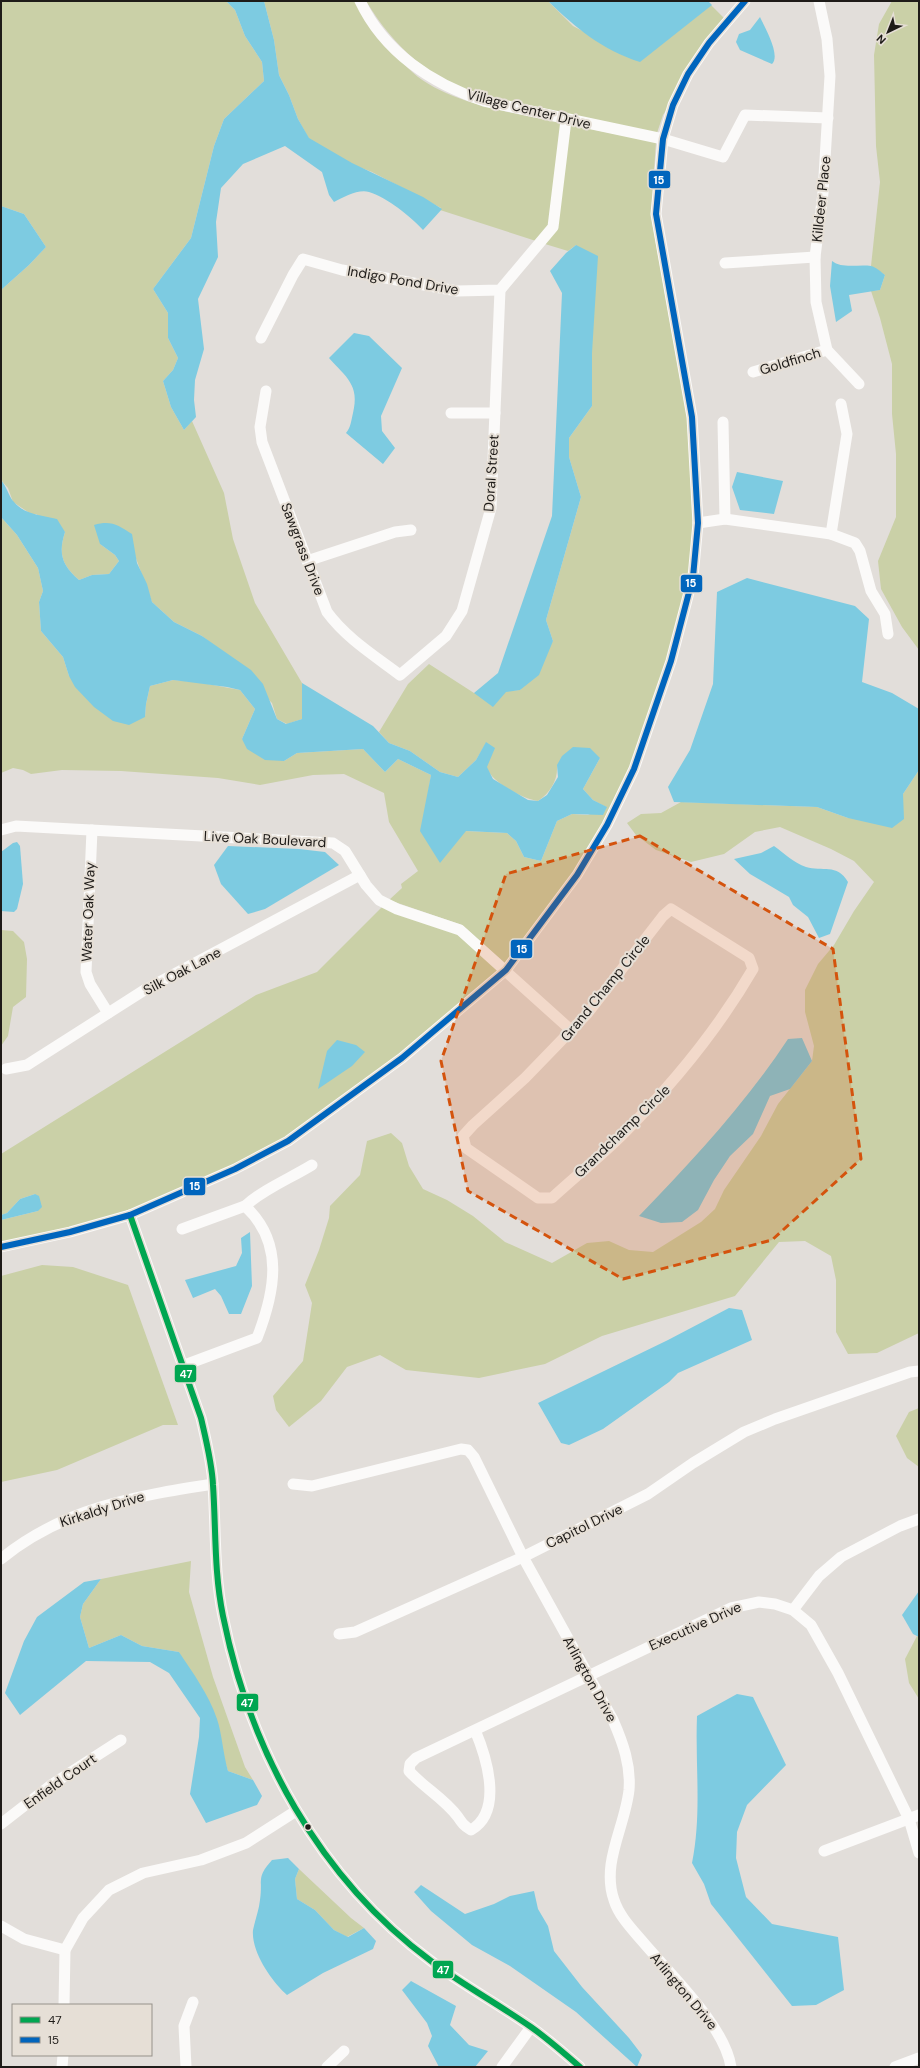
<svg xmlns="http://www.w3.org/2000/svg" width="920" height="2068" viewBox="0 0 920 2068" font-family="'DM Sans',sans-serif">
	<rect width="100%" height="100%" fill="#e2deda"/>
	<!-- green -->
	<g fill="#cad0a7">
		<path d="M1 1H226L235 10 245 36 262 62 264 81 224 119 214 146 191 238 153 289 168 313V338L178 358 173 370 163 381 171 407 184 430 192 421 224 493 233 539 255 603 302 683V719L287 724 277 719 272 703 220 650 202 636 174 622 152 602 134 553 100 544 115 555 119 561 109 574 92 575 79 580C62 565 58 554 65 532L36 514H31L13 502 8 488 1 480V290L29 265 46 247 24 214 1 206Z"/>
		<path d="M264 1H355C372 23 389 47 408 68 442 103 514 113 561 123L549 226 536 241 440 210 441 208 372 172 315 150 298 119 289 95 279 75 274 40Z"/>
		<path d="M366 1H548L573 26 640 61 711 5 724 18 663 115 657 133 485 96C431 80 395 49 366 1Z"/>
		<path d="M892 1H919V650L902 627 881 589 878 561 896 517V454L892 414V364L880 318 871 291 880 290 885 275 871 266 880 182 876 146 874 55 879 24Z"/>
		<path d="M570 125 656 142 651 216 687 418 693 526 689 577 667 660 630 768 603 824 573 872 505 963 462 925 389 900 402 888 401 884 418 871 389 822 384 793 344 774 313 775 260 785 218 778 121 771 62 770 31 774 23 770 13 768 1 773V517L17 535 38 568 43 591 39 602 41 631 63 657 69 676 145 717 146 704 150 686 173 680 197 682 240 690 255 709 242 739 284 761 297 753 363 749 385 772 398 759 431 775 426 806 465 831 507 833 516 841 524 857 541 861 557 821 572 814 588 815 606 807 593 800 583 789 600 758 557 765C558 780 551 792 538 801 524 799 492 783 487 768 484 761 486 750 486 743L476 760 458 777 440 772 410 751 389 743 379 732 408 684 429 664 474 693 520 690 553 641 546 620 581 497 569 457V438L592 406V353L576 245 568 251 545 244Z"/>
		<path d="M919 770V1333L877 1353 848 1354 836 1332V1280L831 1256 805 1241 779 1242 735 1296 602 1336 545 1364 479 1378 406 1370 380 1355 347 1367 321 1401 289 1427 276 1410 273 1396 303 1361 312 1303 305 1285 319 1250 329 1218 330 1206 360 1175 367 1141 391 1133 402 1143 409 1166 423 1189 447 1200 473 1216 505 1242 552 1263 587 1243 609 1241 629 1250 653 1252 701 1222 715 1209 724 1190 761 1136 778 1104 812 1061 814 1046 805 1012V990L818 964 834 945 854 911 874 882 854 861 831 849 780 827 755 832 724 854 691 862 656 850 636 835 627 823 641 814 661 813 681 802 817 807 848 818 903 819V794Z"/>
		<path d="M382 907 457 934 498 970 399 1054 286 1137 234 1165 129 1210 70 1228 1 1242V1220L38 1211 35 1194 20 1199 7 1213 1 1215V1154L256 995 317 972Z"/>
		<path d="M1 930 13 931 24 942 27 959 26 997 13 1007 8 1036 1 1046Z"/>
		<path d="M42 1265 73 1267 128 1285 178 1425H163L57 1470 1 1482V1276Z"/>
		<path d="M919 1408V1467L907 1458 896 1436 909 1412Z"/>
		<path d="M191 1561 189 1592 213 1677 245 1767 253 1780 228 1771 222 1752 179 1652 142 1646 121 1635 89 1648 80 1617 83 1604 101 1579Z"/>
		<path d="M917 1636 919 1637V1699L909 1683 905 1659Z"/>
		<path d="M299 1869 351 1918 364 1928 347 1937 334 1930 315 1910 297 1899 295 1879Z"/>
	</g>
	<!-- water -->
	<g fill="#7dcbe1">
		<path d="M226 1H264L274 40 279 75 289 95 298 119 309 138 352 163 423 197 442 209 423 230C410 216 388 198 369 192 358 189 344 197 334 202L329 195 322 172 285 146 243 164 221 188 216 222 218 257 198 299 204 349 195 380 194 400 196 417 184 430 171 407 163 381 173 370 178 358 168 338V313L153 289 191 238 214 146 224 119 264 81 262 62 245 36 235 10Z"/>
		<path d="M548 1H708L712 5 640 62C602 50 576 28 548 1Z"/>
		<path d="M760 17C765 28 781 55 772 64L740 50 736 42 739 34 750 30Z"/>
		<path d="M1 206 24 214 46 247 29 265 1 290Z"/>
		<path d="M576 245 598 256 592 353V406L569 438V457L581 497 546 620 553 641 539 675 520 690 506 692 493 707 474 693 498 673 552 516 562 293 550 271 566 253Z"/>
		<path d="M832 261C842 269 859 264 871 266 876 267 881 272 885 275L880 290 849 295 852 311 836 322 830 286Z"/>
		<path d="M354 333 369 336 402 368 381 416 382 431 395 448 383 464 346 433C351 427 351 421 353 413 360 385 346 377 329 358Z"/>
		<path d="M737 472 783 481 774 514 740 510 732 487Z"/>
		<path d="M1 480C7 487 9 497 14 502 25 515 42 515 57 519L65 532C58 554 62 565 79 580L92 575 109 574 119 561 115 555 100 544 94 525C111 520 118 525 132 534L137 563 147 584 152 602 174 622 202 636 251 670 263 684 277 719 286 724 302 719V683L373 726 389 743 410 751 440 772 458 777 476 760 486 742 495 748 487 767 493 779 528 800 538 801 547 795 558 777 557 765 562 756 573 747 590 748 600 758 583 789 593 800 607 807 603 815 572 814 557 821 541 861 524 857 516 841 507 833 466 831 440 863 420 831 431 775 398 759 385 772 363 749 297 753 284 761 265 760 247 749 242 739 255 709 240 690 227 687 173 680 150 686 146 704 145 717 129 725 113 721 94 707 75 687 69 676 63 657 41 631 39 602 43 591 38 568 17 535 1 517Z"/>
		<path d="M747 578 855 606 869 619 862 682 892 693 919 709V770L903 794 904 819 892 828 848 818 817 807 674 802 668 787 690 750 713 684 717 592Z"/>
		<path d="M17 842 20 846 23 884 17 909 14 912 1 911V852L13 843Z"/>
		<path d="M228 846 299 849 325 852 339 865 265 909 248 914 221 884 214 865Z"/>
		<path d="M774 846C784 853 794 863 806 867 822 872 837 863 848 882L830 934 819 938 808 917 793 905 789 897 750 874 734 859 761 853Z"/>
		<path d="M802 1038 812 1061 790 1089 770 1096 753 1134 730 1156 714 1180 698 1210 682 1222 661 1223 639 1216C693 1160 745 1104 788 1039Z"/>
		<path d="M337 1040 356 1045 365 1052 352 1066 318 1089 327 1051Z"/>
		<path d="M35 1194 39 1196 42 1207 38 1211 1 1220V1215L7 1213 20 1199Z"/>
		<path d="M250 1232 252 1286 241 1314H229L221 1296 215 1289 193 1298 185 1280 236 1266 242 1253 241 1238Z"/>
		<path d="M729 1308 742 1310 752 1340 678 1373 669 1382 603 1429 569 1445 561 1443 538 1403 668 1340Z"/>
		<path d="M101 1579 83 1604 80 1617 89 1648 121 1635 142 1646 179 1652C193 1673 209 1695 217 1719 222 1734 223 1754 228 1771L253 1780 262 1796 257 1805 206 1823 190 1794 199 1737 200 1718 169 1673 150 1662 86 1661 20 1715 5 1693 24 1641 37 1617 84 1582Z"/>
		<path d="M919 1591V1637L913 1634 902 1615Z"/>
		<path d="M737 1694 753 1697 786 1765 747 1805 737 1832 736 1858 746 1897 772 1924 838 1937 844 1990 816 2005 792 2006 711 1904 704 1884 692 1863C702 1814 695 1765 697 1716Z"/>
		<path d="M288 1858 299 1869 295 1879 297 1899 315 1910 334 1930 348 1937 364 1928 376 1941 373 1949 323 1973 287 1995C272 1982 251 1952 253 1930 255 1920 259 1910 260 1900 263 1879 256 1878 272 1860Z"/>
		<path d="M421 1885 465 1914 494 1904 510 1896 534 1891 538 1909 548 1926 554 1951 582 1987 629 2038 642 2055 637 2067 576 2012 510 1966 472 1945 431 1911 414 1892Z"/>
		<path d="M411 1981 456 2006 450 2025 469 2045 488 2051 475 2067H439L428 2046 432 2036 427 2023 402 1990Z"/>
	</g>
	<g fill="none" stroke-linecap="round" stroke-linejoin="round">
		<!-- minor -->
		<g stroke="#fbfaf9" stroke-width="11">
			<path d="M360 1C384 52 432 84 484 101L663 139 723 157 745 115 828 118"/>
			<path d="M819 1 827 39 830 76 823 193 815 257 816 302 827 350 859 384"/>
			<path d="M725 263 815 257"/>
			<path d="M261 338 293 275 303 259 342 270 457 291 500 290 553 227 566 120"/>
			<path d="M753 372 827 350"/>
			<path d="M266 391 260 427 262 442 327 612C346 638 375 656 400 675L446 636 462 611 491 508 500 290"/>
			<path d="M451 413H495"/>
			<path d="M723 422 725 519"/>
			<path d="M698 523 725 519 831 534 855 543 860 551 871 591 885 614 888 634"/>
			<path d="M831 534 847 434 841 404"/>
			<path d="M307 561 395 532 411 530"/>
			<path d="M1 830 16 826 333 843 345 851 366 885 379 900 397 909 460 930 572 1031"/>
			<path d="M92 830 86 972 90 984 108 1013"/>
			<path d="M671 909 749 958 753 969C718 1029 673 1084 624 1133 601 1156 576 1176 552 1198H538L466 1148 463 1136 473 1125 525 1078 587 1014 663 916Z"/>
			<path d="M6 1069 27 1065 146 989 360 875"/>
			<path d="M130 1215 201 1418C206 1440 212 1463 213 1485 216 1529 214 1573 223 1616 250 1751 319 1878 431 1961 463 1985 498 2004 531 2027 548 2039 564 2053 580 2067"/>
			<path d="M182 1229 245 1206"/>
			<path d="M1 1247 70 1232 130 1215 235 1169 288 1141 402 1058 506 970 577 875 607 825 634 769 671 661 693 577 698 523 692 417 656 214 663 139 673 105 688 74 709 43 745 1"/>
			<path d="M182 1366 257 1338C275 1292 285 1243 245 1206 264 1189 289 1179 312 1165"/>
			<path d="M293 1484 312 1486 461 1449 468 1450 474 1457 523 1557 613 1720C623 1743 631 1765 629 1790 625 1827 601 1863 614 1900 619 1916 632 1929 643 1942 670 1974 725 2026 731 2067"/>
			<path d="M1 1559C63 1508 136 1496 213 1484"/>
			<path d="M793 1610 819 1576 841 1557 900 1526 919 1519"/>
			<path d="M339 1634 355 1632 523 1557 648 1494 693 1463 744 1432 775 1419 910 1372 919 1371"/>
			<path d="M475 1730C486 1756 504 1811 471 1830 464 1826 462 1823 458 1817 444 1798 424 1788 409 1771L410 1764 416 1758 731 1608 759 1602 775 1604 793 1610 811 1625 838 1673 909 1819 919 1853"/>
			<path d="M1 1824 51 1785 121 1740"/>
			<path d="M824 1851 919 1815"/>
			<path d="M1 1926 24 1939 65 1950"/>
			<path d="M64 2005 65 1950 83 1918 109 1890 143 1873 201 1860 246 1843 296 1811"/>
			<path d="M62 2067 63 2055"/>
			<path d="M186 2067 184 2026 193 2002"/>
			<path d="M327 2067 344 2051"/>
			<path d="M502 2067 531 2027"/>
			<path d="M895 2067 919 2058"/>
		</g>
		<!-- bus-1 casing -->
		<g stroke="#e6dfd6" stroke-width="9">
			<path id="bus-1" d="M130 1215 201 1418C206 1440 212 1463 213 1485 216 1529 214 1573 223 1616 250 1751 319 1878 431 1961 463 1985 498 2004 531 2027 548 2039 564 2053 580 2067"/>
		</g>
		<!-- bus-2 casing -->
		<g stroke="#e6dfd6" stroke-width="9">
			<path id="bus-2" d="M1 1247 70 1232 130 1215 235 1169 288 1141 402 1058 506 970 577 875 607 825 634 769 671 661 693 577 698 523 692 417 656 214 663 139 673 105 688 74 709 43 745 1"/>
		</g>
		<!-- bus-1 -->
		<use href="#bus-1" stroke="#00a651" stroke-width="6"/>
		<!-- bus-2 -->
		<use href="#bus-2" stroke="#0065bd" stroke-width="6"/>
	</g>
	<!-- marked area -->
	<path fill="#d4530d" fill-opacity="0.2" stroke="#d4530d" stroke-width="3" stroke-dasharray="8 5" stroke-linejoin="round" d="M640 836 833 949 861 1159 772 1240 623 1279 468 1191 441 1061 506 874Z"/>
	<!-- markers -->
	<circle fill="#1e1b18" stroke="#e6dfd6" stroke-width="1.5" cx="308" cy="1827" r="3.5"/>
	<g text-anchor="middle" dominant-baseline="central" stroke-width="4" stroke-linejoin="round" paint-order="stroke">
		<!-- street labels -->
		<g font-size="14" fill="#1e1b18" stroke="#e6dfd6">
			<text transform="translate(529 109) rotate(14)">Village Center Drive</text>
			<text transform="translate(821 199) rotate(-84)">Killdeer Place</text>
			<text transform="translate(403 280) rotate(10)">Indigo Pond Drive</text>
			<text transform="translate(790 361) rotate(-17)">Goldfinch</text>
			<text transform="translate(491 473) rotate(-86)">Doral Street</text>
			<text transform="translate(303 549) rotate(69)">Sawgrass Drive</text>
			<text transform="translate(265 839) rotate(3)">Live Oak Boulevard</text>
			<text transform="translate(88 912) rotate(-88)">Water Oak Way</text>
			<text transform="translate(182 971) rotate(-28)">Silk Oak Lane</text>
			<text transform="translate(605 988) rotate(-51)">Grand Champ Circle</text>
			<text transform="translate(622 1131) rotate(-44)">Grandchamp Circle</text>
			<text transform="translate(102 1509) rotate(-18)">Kirkaldy Drive</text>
			<text transform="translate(584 1526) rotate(-26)">Capitol Drive</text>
			<text transform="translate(695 1626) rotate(-24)">Executive Drive</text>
			<text transform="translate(590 1679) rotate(61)">Arlington Drive</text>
			<text transform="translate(60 1781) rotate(-35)">Enfield Court</text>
			<text transform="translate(684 1991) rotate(50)">Arlington Drive</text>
		</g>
	</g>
	<g stroke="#e6dfd6" stroke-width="1.5">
		<rect x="648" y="170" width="23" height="19" rx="4" fill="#0065bd"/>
		<rect x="680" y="574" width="23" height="19" rx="4" fill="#0065bd"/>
		<rect x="510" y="939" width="23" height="20" rx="4" fill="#0065bd"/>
		<rect x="183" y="1177" width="23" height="19" rx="4" fill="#0065bd"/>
		<rect x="174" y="1364" width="23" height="19" rx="4" fill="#00a651"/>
		<rect x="236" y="1693" width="23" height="19" rx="4" fill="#00a651"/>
		<rect x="432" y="1960" width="22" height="19" rx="4" fill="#00a651"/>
	</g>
	<g font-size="11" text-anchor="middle" font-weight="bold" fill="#fff">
		<text x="659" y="184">15</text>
		<text x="691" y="587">15</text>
		<text x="522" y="953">15</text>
		<text x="195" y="1190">15</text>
		<text x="186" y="1378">47</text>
		<text x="247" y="1707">47</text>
		<text x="443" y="1974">47</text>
	</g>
	<!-- border -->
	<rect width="920" height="2068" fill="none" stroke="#1e1b18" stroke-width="4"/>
	<!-- legend -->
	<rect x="12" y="2004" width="140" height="52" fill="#e6dfd6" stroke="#96918a"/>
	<rect x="20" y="2017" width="20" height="6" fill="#00a651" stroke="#96918a"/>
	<text x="48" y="2024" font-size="12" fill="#1e1b18">47</text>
	<rect x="20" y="2037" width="20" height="6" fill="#0065bd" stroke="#96918a"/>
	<text x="48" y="2044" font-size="12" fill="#1e1b18">15</text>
	<!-- north arrow -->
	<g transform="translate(888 32) rotate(223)" stroke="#e6dfd6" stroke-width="3" paint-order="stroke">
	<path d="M0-3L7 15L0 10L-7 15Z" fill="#1e1b18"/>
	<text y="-6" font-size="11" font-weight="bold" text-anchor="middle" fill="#1e1b18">N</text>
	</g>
</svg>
